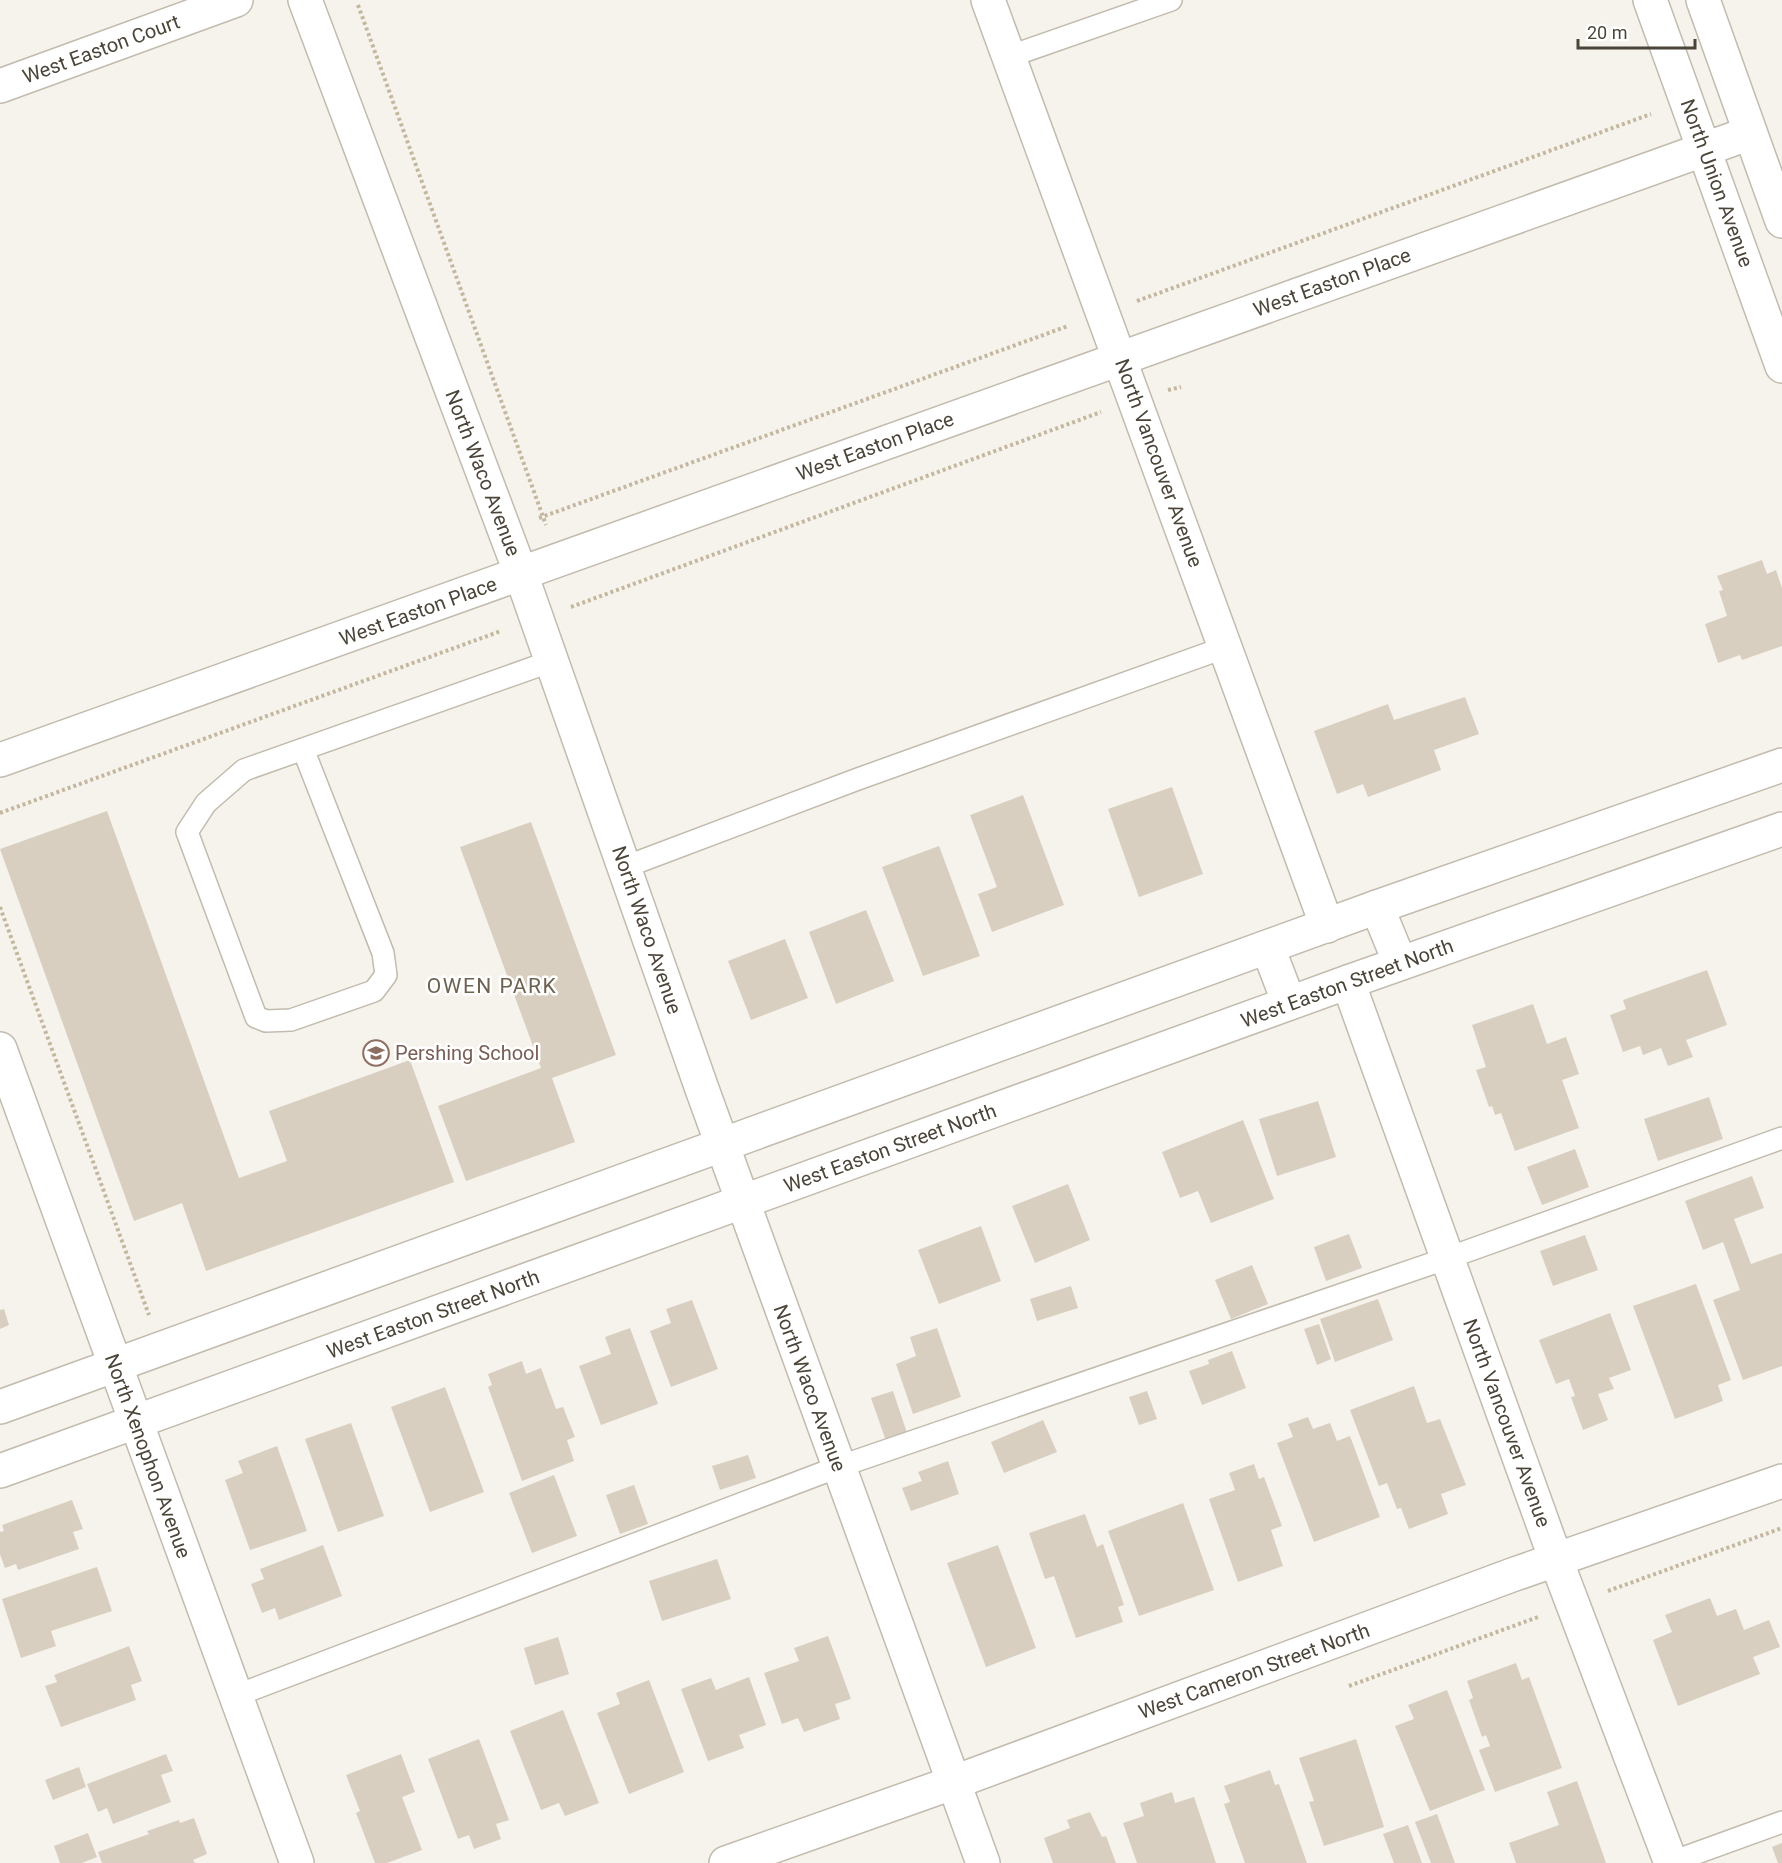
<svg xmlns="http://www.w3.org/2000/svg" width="1782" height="1863" viewBox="0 0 1782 1863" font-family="Roboto,sans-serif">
	<rect width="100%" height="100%" fill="#f6f3ec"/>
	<!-- building -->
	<g fill="#d8cfc1">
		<path d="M1762 560 1767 574 1776 570 1782 588V646L1742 660 1740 655 1718 663 1705 624 1727 616 1719 591 1723 590 1717 576Z"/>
		<path d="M1465 697 1479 734 1434 750 1441 770 1368 797 1363 784 1337 794 1314 731 1388 704 1394 720Z"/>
		<path d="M1172 787 1203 874 1139 897 1108 809Z"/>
		<path d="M1023 795 1064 905 992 932 978 894 997 887 970 815Z"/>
		<path d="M107 811 239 1178 287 1161 269 1111 410 1060 454 1182 206 1271 182 1203 134 1221 0 849Z"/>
		<path d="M531 822 616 1055 552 1078 575 1142 466 1181 438 1106 541 1068 460 847Z"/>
		<path d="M939 846 980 956 923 976 882 867Z"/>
		<path d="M866 910 894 981 836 1004 809 932Z"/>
		<path d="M785 939 808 998 751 1020 728 961Z"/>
		<path d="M1707 970 1727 1025 1686 1040 1693 1057 1668 1066 1661 1048 1643 1055 1640 1046 1623 1052 1610 1015 1626 1009 1623 1000Z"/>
		<path d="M1533 1004 1547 1044 1566 1037 1579 1074 1562 1080 1579 1128 1515 1151 1501 1113 1495 1115 1492 1106 1489 1107 1476 1070 1486 1067 1472 1025Z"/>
		<path d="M1709 1097 1723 1139 1658 1161 1644 1119Z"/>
		<path d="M1318 1101 1336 1157 1277 1176 1259 1119Z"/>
		<path d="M1243 1120 1274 1199 1211 1223 1198 1191 1180 1198 1162 1152Z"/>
		<path d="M1575 1149 1589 1187 1542 1205 1527 1167Z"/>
		<path d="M1752 1176 1764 1208 1734 1219 1751 1264 1782 1253V1366L1743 1380 1713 1300 1740 1290 1723 1242 1703 1250 1685 1201Z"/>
		<path d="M1068 1184 1090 1240 1035 1263 1012 1206Z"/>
		<path d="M981 1226 1001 1281 939 1304 918 1250Z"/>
		<path d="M1349 1234 1362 1268 1326 1281 1314 1247Z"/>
		<path d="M1585 1235 1598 1270 1553 1286 1540 1251Z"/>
		<path d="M1252 1265 1268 1304 1231 1319 1215 1280Z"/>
		<path d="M1696 1284 1731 1380 1718 1385 1723 1401 1675 1419 1633 1306Z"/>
		<path d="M1071 1286 1078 1308 1037 1321 1030 1299Z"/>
		<path d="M1378 1299 1393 1340 1335 1362 1320 1319Z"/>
		<path d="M692 1300 718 1369 671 1387 650 1331 671 1323 666 1309Z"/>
		<path d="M4 1309 9 1325 0 1329V1310Z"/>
		<path d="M1610 1313 1631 1370 1609 1378 1614 1389 1598 1394 1608 1420 1583 1430 1571 1397 1575 1396 1569 1379 1556 1384 1539 1340Z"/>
		<path d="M1319 1324 1331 1359 1317 1365 1304 1329Z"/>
		<path d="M630 1328 658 1404 601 1425 579 1366 611 1354 605 1337Z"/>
		<path d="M937 1328 961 1397 913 1414 896 1364 916 1356 910 1337Z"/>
		<path d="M1232 1351 1246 1388 1202 1405 1189 1371 1209 1364 1208 1360Z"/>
		<path d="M522 1361 526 1374 541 1368 556 1409 563 1407 575 1437 567 1440 574 1461 522 1481 488 1387 492 1385 488 1374Z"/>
		<path d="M1414 1386 1427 1423 1440 1419 1466 1485 1441 1494 1448 1514 1409 1529 1401 1508 1397 1509 1387 1483 1379 1486 1350 1410Z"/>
		<path d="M445 1387 484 1492 430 1512 391 1407Z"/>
		<path d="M893 1391 907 1433 886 1441 871 1398Z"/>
		<path d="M1147 1391 1157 1419 1139 1425 1129 1397Z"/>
		<path d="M1308 1417 1313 1429 1330 1423 1337 1441 1350 1436 1380 1517 1314 1542 1277 1443 1293 1437 1288 1424Z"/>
		<path d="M1043 1420 1057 1452 1004 1473 991 1442Z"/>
		<path d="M351 1423 384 1516 338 1532 305 1439Z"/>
		<path d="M277 1446 307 1531 250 1550 225 1480 243 1473 238 1461Z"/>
		<path d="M748 1455 756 1478 720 1490 712 1466Z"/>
		<path d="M948 1461 959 1494 911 1511 902 1488 922 1481 918 1472Z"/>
		<path d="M1254 1464 1259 1479 1264 1477 1282 1526 1271 1530 1283 1566 1238 1582 1209 1499 1235 1490 1229 1473Z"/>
		<path d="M554 1475 577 1536 532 1553 509 1493Z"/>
		<path d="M634 1485 648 1524 620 1534 606 1495Z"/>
		<path d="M72 1500 83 1529 73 1532 79 1549 18 1570 16 1564 5 1568 0 1554V1532L4 1531 2 1525Z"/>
		<path d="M1183 1503 1214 1590 1139 1616 1108 1531Z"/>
		<path d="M1085 1514 1097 1547 1103 1544 1124 1605 1118 1607 1123 1622 1076 1638 1054 1576 1045 1579 1029 1533Z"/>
		<path d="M323 1545 342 1596 279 1620 275 1608 262 1613 251 1584 264 1579 260 1569Z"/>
		<path d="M998 1545 1036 1648 986 1667 947 1563Z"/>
		<path d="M717 1559 731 1599 662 1621 649 1581Z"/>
		<path d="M97 1567 112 1611 51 1631 56 1646 21 1658 2 1599Z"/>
		<path d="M1710 1598 1717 1616 1736 1609 1744 1630 1769 1620 1780 1647 1753 1657 1760 1674 1678 1706 1653 1640 1672 1632 1665 1615Z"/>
		<path d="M828 1636 851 1699 835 1704 840 1719 804 1732 798 1718 782 1724 764 1673 799 1661 794 1648Z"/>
		<path d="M558 1637 569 1674 535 1685 524 1648Z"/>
		<path d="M129 1646 142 1681 131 1685 136 1700 61 1727 45 1686 57 1682 54 1675Z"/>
		<path d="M1516 1663 1522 1680 1529 1677 1562 1768 1495 1792 1479 1750 1490 1746 1486 1735 1482 1737 1469 1700 1473 1698 1467 1681Z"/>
		<path d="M749 1677 766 1725 739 1735 744 1748 708 1761 681 1689 711 1678 716 1690Z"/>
		<path d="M649 1680 684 1772 629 1794 597 1713 620 1704 616 1693Z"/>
		<path d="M1447 1690 1485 1790 1430 1811 1395 1726 1414 1719 1408 1705Z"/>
		<path d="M563 1710 599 1803 565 1816 559 1803 541 1810 510 1731Z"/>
		<path d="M479 1739 509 1820 496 1824 501 1839 474 1849 469 1835 458 1839 428 1759Z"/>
		<path d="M1356 1739 1384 1827 1324 1846 1309 1802 1314 1801 1299 1758Z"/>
		<path d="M166 1754 173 1771 161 1775 171 1802 113 1824 107 1808 98 1812 87 1784Z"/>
		<path d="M401 1754 415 1792 402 1797 422 1850 387 1863H375L356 1813 360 1811 346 1775Z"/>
		<path d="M79 1767 86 1787 53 1800 45 1780Z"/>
		<path d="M1270 1770 1275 1785 1279 1784 1307 1863H1245L1224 1804 1230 1802 1224 1786Z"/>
		<path d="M1577 1781 1606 1863H1516L1509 1843 1559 1825 1547 1792Z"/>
		<path d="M1172 1792 1175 1803 1194 1797 1216 1863H1137L1123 1823 1144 1816 1140 1803Z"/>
		<path d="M1090 1812 1102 1837 1106 1836 1116 1863H1053L1044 1838 1070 1828 1067 1820Z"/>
		<path d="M1437 1814 1455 1863H1431L1415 1822Z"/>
		<path d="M194 1818 207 1854 193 1860 195 1863H102L98 1852 149 1834 147 1831 179 1820 180 1823Z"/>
		<path d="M1408 1825 1422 1863H1394L1383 1834Z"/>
		<path d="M88 1833 97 1857 82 1863H60L54 1846Z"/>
		<path d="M1782 1843V1863H1778L1772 1847Z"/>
	</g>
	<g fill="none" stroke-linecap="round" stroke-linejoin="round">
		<!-- service casing -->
		<g stroke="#c2bbae" stroke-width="24">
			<g id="service">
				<path d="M1008 57 1171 0"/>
				<path d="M303 749 383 953 386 975 374 991 291 1020 266 1021 256 1017 187 832 206 803 244 770 552 661"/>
				<path d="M625 867 858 779 1226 647"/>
				<path d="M235 1696 838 1467 1448 1258 1782 1138"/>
				<path d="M1669 1863 1782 1822"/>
			</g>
		</g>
		<!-- minor casing -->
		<g stroke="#c2bbae" stroke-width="36">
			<g id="minor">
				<path d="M305 0 521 574 702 1089 983 1863"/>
				<path d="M988 0 1327 926"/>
				<path d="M0 86 236 0"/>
				<path d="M0 760 1750 133"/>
				<path d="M1377 907 1400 963"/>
				<path d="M1268 948 1289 1003"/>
				<path d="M1348 982 1556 1560 1671 1863"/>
				<path d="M0 1049 297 1863"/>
				<path d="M0 1407 1377 907 1782 765"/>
				<path d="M0 1471 1348 982 1782 829"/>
				<path d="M726 1863 952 1783 1512 1575 1782 1481"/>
			</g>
		</g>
		<!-- tertiary casing -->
		<g stroke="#c2bbae" stroke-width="36">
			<g id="tertiary">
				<path d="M1650 0 1782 366"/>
				<path d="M1703 0 1782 221"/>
			</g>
		</g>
		<!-- path -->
		<g stroke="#c4b79f" stroke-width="4" stroke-dasharray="3 3" stroke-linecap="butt">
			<path d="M358 5 546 525"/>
			<path d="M1137 301 1651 114"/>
			<path d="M1168 390 1181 387"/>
			<path d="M539 518 1068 326"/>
			<path d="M571 607 1101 412"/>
			<path d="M0 813 501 631"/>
			<path d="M0 907 149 1315"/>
			<path d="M1608 1591 1782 1528"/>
			<path d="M1349 1686 1538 1617"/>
		</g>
		<!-- service -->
		<use href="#service" stroke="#fff" stroke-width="21"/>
		<!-- minor -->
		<use href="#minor" stroke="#fff" stroke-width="33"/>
		<!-- tertiary -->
		<use href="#tertiary" stroke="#fff" stroke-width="33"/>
	</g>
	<!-- icons -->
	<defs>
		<g id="school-ring" transform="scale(1.35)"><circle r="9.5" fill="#fff" stroke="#8d6e63" stroke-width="1.5"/><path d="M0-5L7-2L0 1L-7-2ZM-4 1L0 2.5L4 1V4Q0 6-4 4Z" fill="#8d6e63"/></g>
	</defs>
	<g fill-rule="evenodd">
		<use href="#school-ring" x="376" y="1053"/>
	</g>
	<g text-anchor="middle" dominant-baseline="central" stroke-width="5" stroke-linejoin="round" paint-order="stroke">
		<!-- street labels -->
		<g font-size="20" fill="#4b4439" stroke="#fff">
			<text transform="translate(101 49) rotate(-20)">West Easton Court</text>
			<text transform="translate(1717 183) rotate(70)">North Union Avenue</text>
			<text transform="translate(1332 282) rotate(-20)">West Easton Place</text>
			<text transform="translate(875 446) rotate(-20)">West Easton Place</text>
			<text transform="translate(1159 463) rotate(70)">North Vancouver Avenue</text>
			<text transform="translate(483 473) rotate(69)">North Waco Avenue</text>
			<text transform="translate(418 611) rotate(-20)">West Easton Place</text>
			<text transform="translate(647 930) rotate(71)">North Waco Avenue</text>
			<text transform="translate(1347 983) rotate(-20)">West Easton Street North</text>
			<text transform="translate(890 1148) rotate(-20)">West Easton Street North</text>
			<text transform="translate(433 1314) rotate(-20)">West Easton Street North</text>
			<text transform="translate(810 1388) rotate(70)">North Waco Avenue</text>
			<text transform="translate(1507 1423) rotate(70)">North Vancouver Avenue</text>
			<text transform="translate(148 1456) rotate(70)">North Xenophon Avenue</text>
			<text transform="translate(1254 1671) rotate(-20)">West Cameron Street North</text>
		</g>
		<!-- education labels -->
		<g font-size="20" fill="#785e54" stroke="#fff" text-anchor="start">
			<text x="395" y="1053">Pershing School</text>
		</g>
		<!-- neighbourhood labels -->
		<g font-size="21" letter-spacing="1.5" fill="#6e6250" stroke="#fff">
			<text x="492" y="986">OWEN PARK</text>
		</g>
	</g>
	<!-- scale -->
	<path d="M1578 39v9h117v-9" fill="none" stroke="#4b4439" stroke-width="3"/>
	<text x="1587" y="39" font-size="18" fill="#4b4439" stroke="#ffffff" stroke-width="4.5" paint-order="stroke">20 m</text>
</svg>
